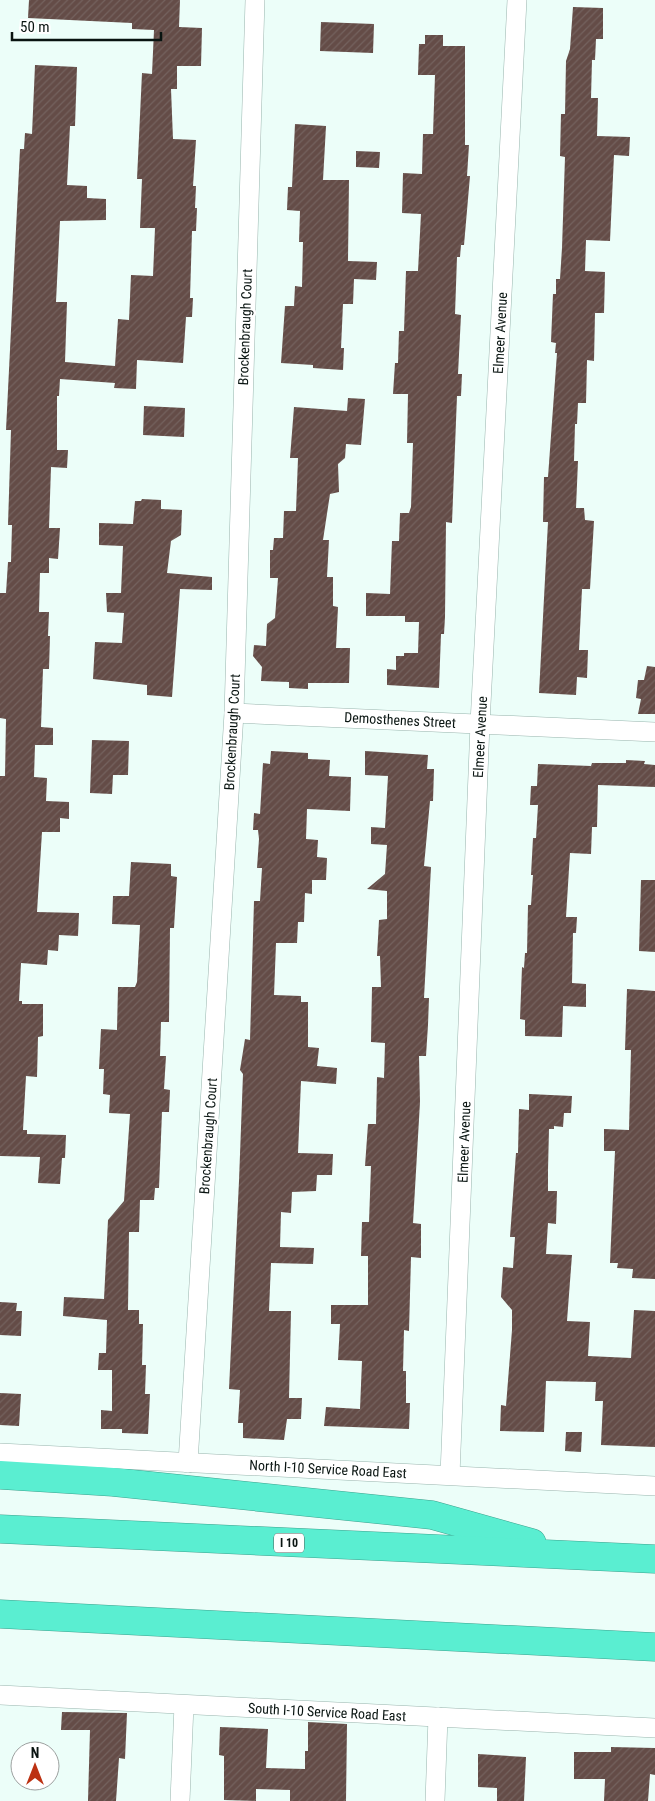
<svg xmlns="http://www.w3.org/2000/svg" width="655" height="1801" viewBox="0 0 655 1801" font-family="'Roboto Condensed',sans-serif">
	<defs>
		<pattern id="building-hatch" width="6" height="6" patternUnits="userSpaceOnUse" patternTransform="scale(1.25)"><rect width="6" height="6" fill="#644c47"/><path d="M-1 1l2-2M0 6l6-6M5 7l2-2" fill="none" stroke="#74625e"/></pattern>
	</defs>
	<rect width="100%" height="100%" fill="#ecfef9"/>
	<!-- building -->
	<g fill="url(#building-hatch)">
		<path d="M29 0H180L179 27 202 28 201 66H177V89H171L173 139 196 140 193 186H196L195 208H197L196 231H192L190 298H193L192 317H186L183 363 137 360 136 389 114 388 115 383 60 379 59 396H57V450H68L67 468 51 467 49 528H60L58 559 49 558V573H40L39 612H49L48 636H50L49 669H43L41 727 53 728V745H35L34 777 47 778 46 801 69 802V819L60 818V832H42L37 912 79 913 78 936 59 935 58 951 48 950 47 965 21 963 19 1001H22V1004H43V1036L38 1037 37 1077 26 1076 23 1130H27V1134L66 1135 65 1158H62L60 1184 38 1183 40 1157 0 1156V776H5L6 719 0 718V593H6L8 562H11L12 525H8L11 430H6L20 149H24L25 133 32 134 35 65 77 67 75 126H70L67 185 87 186V198L106 199V220L60 221 56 302H67L65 362 115 366 118 319 129 320 131 275 153 276 155 228H140L142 179H137L142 73 152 74 154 30 132 29V23L28 18Z"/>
		<path d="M573 7 603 8V39H596L595 60H592L591 98H598L597 136 630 137 629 156 614 155 610 241 586 240 585 271 605 272 604 313H595L594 361 587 360 586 403H578L577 424H575L574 461H578L576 508H584L585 520 594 521 590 589H582L579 650H588L587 678 577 677 576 695 539 693 548 522H543L544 477H548L557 353H555L556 343 551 342 553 294H556V279H560L562 248 565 157 560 156 561 114H565L566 61 570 49Z"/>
		<path d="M321 22 374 24 373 53 320 51Z"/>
		<path d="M425 35H443V46H465V145H469L467 176H470L464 245H461L460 257H457L455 314 461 315 458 374H462L461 396H457L452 523 446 522 445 617 444 634H441L439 688 387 685V669L396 670V656H404V653H418L419 622H405V616H366V593L390 594 392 541H399L400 513H409L411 507 413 443H407L408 394H393L395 363H398L399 331H404L406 271H418L421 214 402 213 403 173 422 174 423 134H433L435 75H418L419 44H425Z"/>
		<path d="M295 124 326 126 323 180H349L348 261 377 262 376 280 354 279 353 304H343L341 348H344L343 370 313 368V365L281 363 285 306H294L295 286 302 287 303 242H299L300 211 287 210 288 187H292Z"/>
		<path d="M356 151 380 152 379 168 356 167Z"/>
		<path d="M348 398 365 399 361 445 346 444 345 458 338 464 339 492 330 494 323 540H329L327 577H333V606L338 607 336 648H350L349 683H308V689L289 688V682L261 681 262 667 253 656 254 645 266 646 267 624 275 618 278 578H270V550H273L274 538H283L284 511H296L298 458H290L294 407 347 411Z"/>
		<path d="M144 406 185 408 184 437 143 435Z"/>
		<path d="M142 499 161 500V509L182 510 181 535 171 541 167 573 212 577V590L180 589 172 697 147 695V685L93 679 95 642 122 643 124 613 107 612 106 593H121L123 546 99 545V523L133 524 135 501H141Z"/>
		<path d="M647 666 655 667V714H638L641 699 636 698 638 680H644Z"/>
		<path d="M92 740 129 741 128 775H113L112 794 90 793Z"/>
		<path d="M271 751 308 753V759L330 760 329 776 351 777 350 811 307 809 306 839 318 840 317 857 327 858 326 880H312V894L305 893 304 922H298L297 943H276L274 995 301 996V1002H308V1047L319 1048 317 1066 337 1068 336 1084 301 1081 298 1153 333 1154 332 1175H317L316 1191 292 1192 291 1213 281 1212 280 1247 314 1248 313 1264 271 1263 269 1311H291L289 1398H302L301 1419H287L284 1440 243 1438V1423H238L240 1390 229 1389 239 1181 243 1074 240 1070 245 1039 250 1040 254 901H260L262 868H257L259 839 258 830H253L254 813 260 814 263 763 270 764Z"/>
		<path d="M365 751 428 755 427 769H434L433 801H430L424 866 431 867 424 998H429L428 1025 426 1056H419L420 1102 413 1223 421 1224V1258L411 1257 409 1331 404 1330 403 1371H406V1403H410L409 1429 324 1426 326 1407 360 1409 362 1361 338 1360 340 1324H331V1305H368V1256H361L362 1222H369L371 1166H365L368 1124H376L377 1077 384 1078 385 1043 371 1042 372 987H381L380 956H377L379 920 387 919V891L367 889 385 874 387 845 371 844V827L385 828 388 776 365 775Z"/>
		<path d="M626 760 645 761 644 764 655 765V787L598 785 597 827H592L591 854 570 853 566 917H577L576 933H573L572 983 586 984V1007L563 1006 562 1037 525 1036V1020L520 1019 522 967 524 968 525 953H527L528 905H531L533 875H531L533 838H536L538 805H530L531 786H537L538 764 591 766 592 763H626Z"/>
		<path d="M131 862 171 864V876L177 877 174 928H170L169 1022H161L160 1056H166L164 1089 170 1090 169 1112H162L159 1188H155L154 1200H140L139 1232H129L128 1310H139V1324H143L142 1365H146L145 1394H150L148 1434 122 1433V1429H101V1410L112 1411V1370H98L99 1353H106L107 1320 63 1316 64 1297 104 1299 108 1220 124 1201 130 1114 109 1113 110 1095 103 1094 104 1069H99L101 1029 117 1030 118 987H135L137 982 140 925 112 924 113 896H129Z"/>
		<path d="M641 880H655V952L639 951Z"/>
		<path d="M627 989 655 991V1279L632 1278 633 1269 617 1268 618 1263H610L615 1151H604V1129L629 1130 631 1050H625Z"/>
		<path d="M529 1094 572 1096 571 1113H564L563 1127 554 1126V1129H549L548 1170V1191H557L556 1224 548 1223 546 1254 572 1255 567 1321 590 1322 588 1356 631 1358 634 1310 655 1311V1447L601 1445 603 1401H595L596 1382 546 1381 544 1432 500 1431 501 1405 506 1406 512 1330V1310L501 1297 503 1267 513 1268 515 1237H510L516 1153H518L519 1109 529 1110Z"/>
		<path d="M0 1302 17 1303 16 1311H22L21 1336 0 1335Z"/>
		<path d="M0 1393 21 1394 19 1426 0 1425Z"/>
		<path d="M566 1432H582L581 1452 565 1451Z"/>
		<path d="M62 1712 127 1713 125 1759 119 1758 116 1801H88L90 1730H61Z"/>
		<path d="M308 1722 347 1724 346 1801H290V1790L256 1789V1801L224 1800V1756L219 1755 220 1727 268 1729 266 1768 305 1769V1751H308Z"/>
		<path d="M611 1747 655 1748V1775L650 1774 648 1801H604L605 1779H574V1752H611Z"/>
		<path d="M478 1754 526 1757 524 1801H497V1788L478 1787Z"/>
	</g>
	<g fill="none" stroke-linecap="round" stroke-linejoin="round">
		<!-- minor casing -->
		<g stroke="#99b5ae" stroke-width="20">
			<g id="minor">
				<path d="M234 713 655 732"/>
				<path d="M0 1453 655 1486"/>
				<path d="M188 1463 234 713 255 0"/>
				<path d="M450 1475 480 724 517 0"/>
				<path d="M0 1695 655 1728"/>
				<path d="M180 1801 184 1705"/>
				<path d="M435 1801 438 1717"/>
			</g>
		</g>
		<!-- highway casing -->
		<g stroke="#3ea28e" stroke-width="29">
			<g id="highway">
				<path d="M0 1475 113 1482 432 1515 532 1543"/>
				<path d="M0 1529 655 1559"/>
				<path d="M0 1614 655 1647"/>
			</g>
		</g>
		<!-- minor -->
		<use href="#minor" stroke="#fff" stroke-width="19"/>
		<!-- highway -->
		<use href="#highway" stroke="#5aeed1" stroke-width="28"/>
	</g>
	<g text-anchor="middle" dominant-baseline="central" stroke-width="5" stroke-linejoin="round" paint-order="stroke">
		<!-- shield labels -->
		<rect fill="#fff" stroke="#535a58" stroke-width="1" x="274" y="1533.5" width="30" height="19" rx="4"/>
		<g font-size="12" font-weight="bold" fill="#091411">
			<text x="289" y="1543">I 10</text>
		</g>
		<!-- street labels -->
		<g font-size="14" fill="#091411" stroke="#fff">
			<text transform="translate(245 327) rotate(-88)">Brockenbraugh Court</text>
			<text transform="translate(500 333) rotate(-87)">Elmeer Avenue</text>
			<text transform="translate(400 720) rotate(3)">Demosthenes Street</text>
			<text transform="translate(232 732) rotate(-87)">Brockenbraugh Court</text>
			<text transform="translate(480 737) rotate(-87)">Elmeer Avenue</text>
			<text transform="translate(208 1136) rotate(-86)">Brockenbraugh Court</text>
			<text transform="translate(464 1142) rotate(-88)">Elmeer Avenue</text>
			<text transform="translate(328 1469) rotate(3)">North I-10 Service Road East</text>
			<text transform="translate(327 1712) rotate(3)">South I-10 Service Road East</text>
		</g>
	</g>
	<!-- north arrow -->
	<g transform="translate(35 1766)"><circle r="24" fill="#ffffff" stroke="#9da1a0"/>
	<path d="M0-4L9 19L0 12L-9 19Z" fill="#bc3112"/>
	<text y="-8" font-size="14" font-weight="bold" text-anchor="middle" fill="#091411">N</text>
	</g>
	<!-- scale -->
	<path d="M12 32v8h149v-8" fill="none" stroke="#091411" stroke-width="2.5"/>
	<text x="20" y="32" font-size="15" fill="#091411" stroke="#ffffff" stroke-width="4" paint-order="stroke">50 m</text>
</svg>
